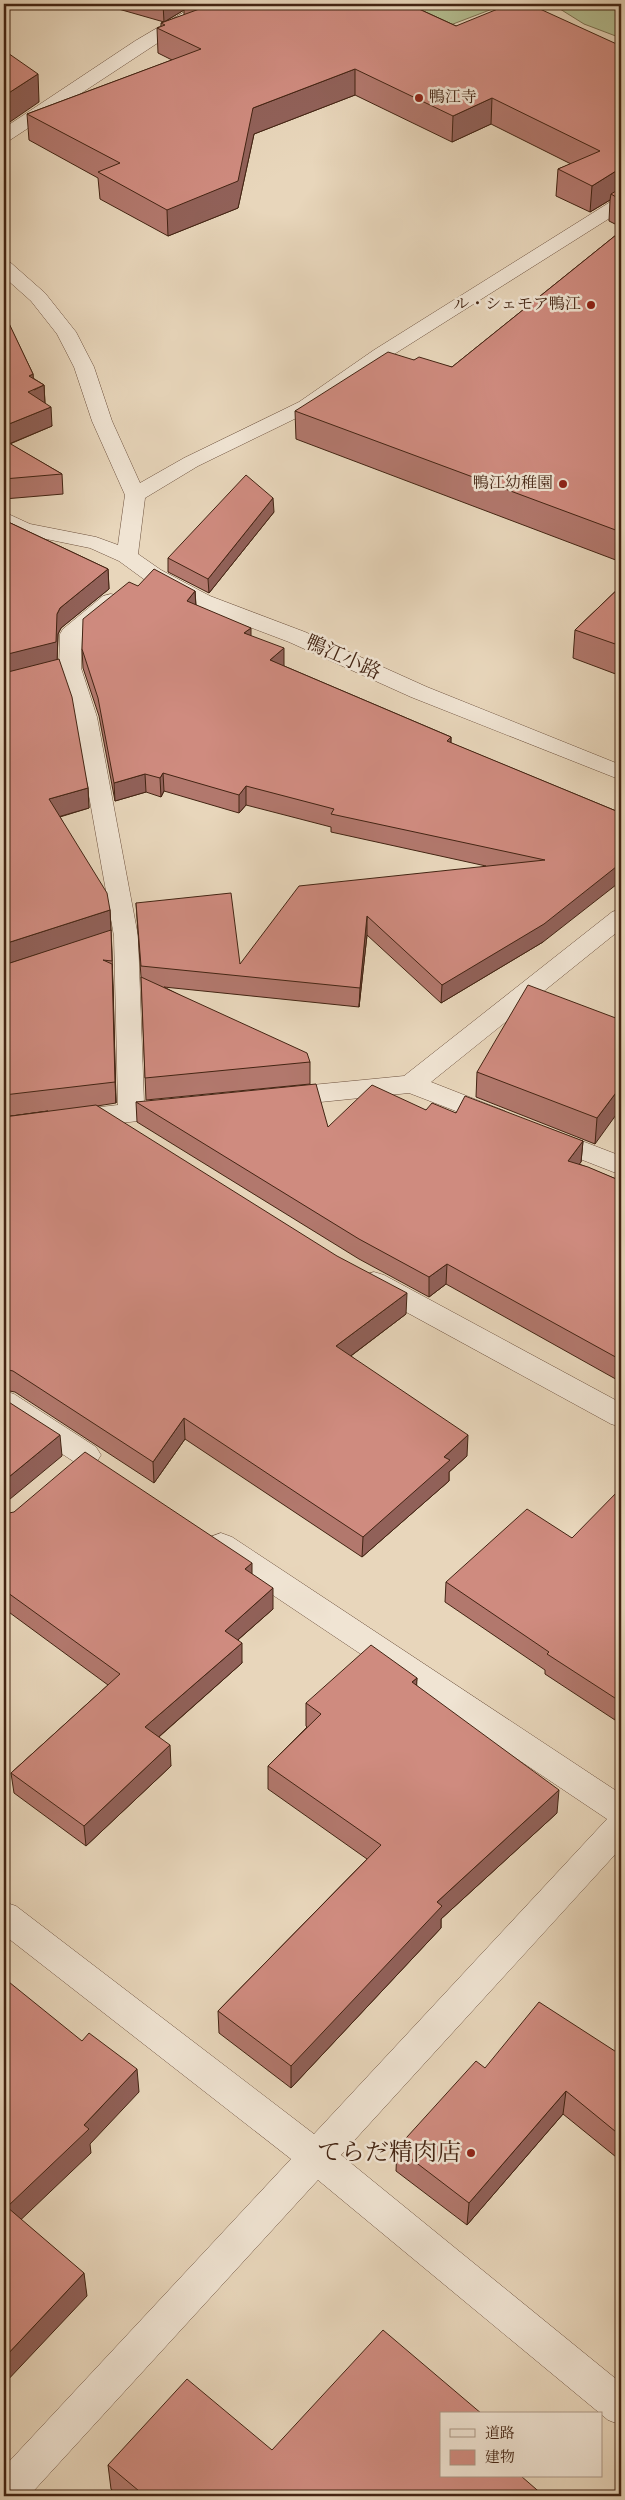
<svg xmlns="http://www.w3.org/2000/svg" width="625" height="2500" viewBox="0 0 625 2500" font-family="'IM FELL English','Noto Serif JP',serif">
	<rect width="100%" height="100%" fill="#e8d6bb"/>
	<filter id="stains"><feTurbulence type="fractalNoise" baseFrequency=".004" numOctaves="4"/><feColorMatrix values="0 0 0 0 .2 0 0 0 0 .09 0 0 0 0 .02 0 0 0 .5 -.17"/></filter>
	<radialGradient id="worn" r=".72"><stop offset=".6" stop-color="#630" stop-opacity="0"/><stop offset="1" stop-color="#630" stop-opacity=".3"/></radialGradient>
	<!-- green -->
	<g fill="#b4be91" stroke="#7c7152">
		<path d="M369 4H498L495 8 440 29Z"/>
		<path d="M552 4H615L621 6V38L584 24Z"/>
	</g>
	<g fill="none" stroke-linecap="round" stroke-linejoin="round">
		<!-- minor casing -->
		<g stroke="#6c503d" stroke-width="1">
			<g id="minor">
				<path d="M198 4H217L10 140 4 141V128L135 41Z"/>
				<path d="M621 198V211L388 358 313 410 198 466 145 498 138 554 161 570 210 596 305 632 427 687 621 765V780L411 697 289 642 194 606 145 580 119 561 90 548 17 533 4 526V512L30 524 96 537 118 545 125 495 92 421 74 367 57 334 31 301 4 277V261L11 263 45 293 76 332 94 367 112 421 140 483 184 458 299 402 374 350 615 199Z"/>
				<path d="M111 594 119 596 122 601 82 636 81 668 97 717 138 936 144 1103 174 1099 183 1102 187 1108 183 1114 174 1117 4 1136V1118L118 1105 114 936 75 717 59 668 60 634 63 629 103 596Z"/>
				<path d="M621 909V929L431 1082 505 1111 509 1117 505 1123 496 1126 487 1123 409 1093 281 1106 272 1103 268 1097 272 1091 281 1088 404 1076 612 912Z"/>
				<path d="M548 1128 621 1156V1175L539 1143 535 1137 539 1131Z"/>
				<path d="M374 1272 384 1275 621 1403V1427L611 1424 364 1289 360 1282 364 1275Z"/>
				<path d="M4 1391 14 1394 96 1447 101 1455 96 1463 86 1466 76 1463 4 1416Z"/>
				<path d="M221 1533 232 1537 621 1794V1848L341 2155 621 2383V2425L608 2420 318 2180 29 2496H4V2467L291 2159 4 1935V1902L16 1906 314 2134 607 1819 210 1553 206 1545 210 1537Z"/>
			</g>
		</g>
		<!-- minor -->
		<use href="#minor" fill="#f0e4d3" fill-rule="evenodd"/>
	</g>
	<!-- wall -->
	<g fill="#b2786d" stroke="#432413">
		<path d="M101 4H408L456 26 621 46V227L609 221 610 200 590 212 556 196 558 169 571 164 491 124 452 142 355 95 254 134 238 208 168 236 100 199 98 178 29 140 27 114 172 60 158 53 157 28 161 27V23L184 15V10L164 22Z"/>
		<path d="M621 231V562L296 439 295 411 414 360 452 367Z"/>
		<path d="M4 314 33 374V378L44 385 45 403 52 426 10 444 62 474 63 494 4 499Z"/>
		<path d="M274 512 209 593 168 572V558Z"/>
		<path d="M4 520 108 569 109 589 61 628 58 634 57 660 88 788 89 808 60 817 110 910 112 951 116 1103 97 1106 406 1314 351 1356 467 1456 449 1472V1481L362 1557 185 1439 154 1483 15 1392 4 1390V1117L48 1111 4 1117Z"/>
		<path d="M138 586 195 591 196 605 251 636 284 666 451 737V743L621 813 543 942 441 1003 367 935 359 1007 164 987 310 1062V1084L146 1100 141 977 136 903 240 964 486 866 331 832V827L246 805 239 813 164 791 161 797 146 792 115 801 99 716 83 668 82 649Z"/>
		<path d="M621 586V676L573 658 575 630Z"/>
		<path d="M621 1020 595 1144 476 1097 477 1072Z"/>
		<path d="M136 1102 328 1127 426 1110 456 1113 583 1141 581 1162 579 1164 621 1181V1382L446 1284 429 1297 359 1259 137 1122Z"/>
		<path d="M4 1514 252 1574 273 1609 238 1640 242 1663 159 1737 171 1766 86 1846 14 1793 11 1773 108 1685 6 1610 4 1612Z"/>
		<path d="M572 1538 621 1714 615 1720 545 1674V1670L445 1602 446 1582Z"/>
		<path d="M417 1678 416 1685 557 1813 441 1919V1928L291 2088 219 2033 218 2011 367 1859 268 1789V1766L307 1727 306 1726V1703Z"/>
		<path d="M621 2055V2161L563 2114 467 2225 396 2171 397 2148Z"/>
		<path d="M441 2414 544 2496H119L111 2489 108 2465 272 2450Z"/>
	</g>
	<!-- shaded-wall -->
	<g fill="#916159" stroke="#432413">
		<path d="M163 4H184V10L164 22Z"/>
		<path d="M355 69V95L254 134 238 208 168 236 167 210 253 108Z"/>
		<path d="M38 74 39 102 4 126V96Z"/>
		<path d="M492 98 491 124 452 142 453 116Z"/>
		<path d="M621 170V197L611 194 610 200 590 212 592 186 616 171Z"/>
		<path d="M33 374 34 390 44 385 45 405 28 392 29 376Z"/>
		<path d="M51 407 52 426 4 446V426Z"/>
		<path d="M273 498 274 512 209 593 208 579Z"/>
		<path d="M108 569 109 589 61 628 58 634 57 663 4 676V655L57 614 60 608Z"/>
		<path d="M195 591 196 609 187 601Z"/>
		<path d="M251 628V647L244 633Z"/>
		<path d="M284 648V667L270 660Z"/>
		<path d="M451 737 450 756 447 741Z"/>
		<path d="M163 773 164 791 161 797 160 778Z"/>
		<path d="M145 774 146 792 115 801 114 783Z"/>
		<path d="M246 786V805L239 813V795Z"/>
		<path d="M88 788 89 808 51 819 49 799Z"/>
		<path d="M621 863V881L543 942 441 1003 442 985Z"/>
		<path d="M110 910 111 931 4 965V944Z"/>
		<path d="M367 916V935L359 1007 360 988Z"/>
		<path d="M112 964 113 985 116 1103 115 1082Z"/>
		<path d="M621 1086V1108L595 1144 597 1118Z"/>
		<path d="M583 1141 581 1162 567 1181 568 1161Z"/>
		<path d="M447 1264 446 1284 429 1297V1277Z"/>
		<path d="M407 1293 406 1314 336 1367V1346Z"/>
		<path d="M184 1418 185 1439 154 1483 153 1462Z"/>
		<path d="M60 1435 62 1456 4 1504V1481Z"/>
		<path d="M468 1435 467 1456 449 1472V1481L362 1557 363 1537 444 1457Z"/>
		<path d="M252 1563V1584L245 1569Z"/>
		<path d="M273 1588V1609L225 1651V1631Z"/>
		<path d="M4 1594 6 1610 4 1612Z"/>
		<path d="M242 1643V1663L146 1748 145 1727Z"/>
		<path d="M417 1678 416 1701 412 1682Z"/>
		<path d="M621 1696V1714L615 1720 618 1700Z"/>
		<path d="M170 1745 171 1766 86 1846 84 1826Z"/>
		<path d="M559 1790 557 1813 441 1919V1928L291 2088V2066L437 1902Z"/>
		<path d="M137 2069 139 2092 90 2144 91 2153 10 2230 7 2207Z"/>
		<path d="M566 2091 563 2114 467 2225 469 2203Z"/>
		<path d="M84 2273 87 2296 4 2384V2358Z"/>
	</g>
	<!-- building -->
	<g fill="#cf8b7f" stroke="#432413">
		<path d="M188 4H408L456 26 510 4H529L621 46V170L616 171 592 186 558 169 600 151 492 98 453 116 355 69 253 108 238 181 167 210 98 172 120 163 27 114 201 49 157 28 165 25 161 23 202 8Z"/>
		<path d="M4 51H5L38 74 4 96Z"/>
		<path d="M621 188V200L611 194Z"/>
		<path d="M621 231V532L295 411 388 352 414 360 419 357 452 367Z"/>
		<path d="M4 314 6 317 33 374 29 376 44 385 28 392 51 407 4 426Z"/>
		<path d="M4 440 62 474 4 479Z"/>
		<path d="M246 475 273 498 208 579 168 558Z"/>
		<path d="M4 520 108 569 60 608 57 614 56 642 4 655Z"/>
		<path d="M154 569 195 591 187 601 251 628 244 633 284 648 270 660 451 737 447 741 621 813V863L544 924 442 985 367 916 360 988 141 966 136 903 231 893 240 964 299 886 545 860 331 814 334 809 246 786 239 795 163 773 160 778 145 774 114 783 98 698 82 649 83 619 129 582 138 586Z"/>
		<path d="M621 586V646L575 630Z"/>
		<path d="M59 659 72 697 88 788 49 799 107 893 110 910 4 944V673Z"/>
		<path d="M111 930 112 961 103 960 112 964 115 1082 4 1095V965Z"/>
		<path d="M141 977 307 1053 310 1062 145 1078Z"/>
		<path d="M528 985 621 1020V1086L597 1118 477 1072Z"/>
		<path d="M316 1084 328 1127 372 1085 426 1110 432 1103 456 1113 465 1096 583 1141 568 1161 588 1167 621 1181V1360L447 1264 429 1277 359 1239 136 1102Z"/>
		<path d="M96 1105 337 1256 407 1293 336 1346 468 1435 444 1457 450 1460 363 1537 184 1418 153 1462 13 1371 4 1369V1117Z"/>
		<path d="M4 1399 60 1435 4 1481Z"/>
		<path d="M85 1452 252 1563 245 1569 273 1588 225 1631 242 1643 145 1727 170 1745 84 1826 11 1773 120 1674 4 1590V1514L14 1512Z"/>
		<path d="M621 1488V1696L618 1700 547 1654 549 1652 446 1582 527 1509 572 1538Z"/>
		<path d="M371 1645 417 1678 412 1682 559 1790 437 1902 442 1906 291 2066 218 2011 381 1845 268 1766 321 1714 306 1703Z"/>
		<path d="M4 1978 82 2041 89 2033 137 2069 84 2125 89 2129 7 2207 84 2273 4 2358Z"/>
		<path d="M539 2002 621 2055V2136L566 2091 469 2203 397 2148 476 2061 485 2068Z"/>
		<path d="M383 2330 482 2414H441V2476H521L544 2496H145L108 2465 187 2379 272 2450Z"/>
	</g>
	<!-- markers -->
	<g fill="#8f2418" stroke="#f0e4d3" stroke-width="2">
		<circle cx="419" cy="98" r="5"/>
		<circle cx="591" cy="305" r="5"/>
		<circle cx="563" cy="484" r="5"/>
		<circle cx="471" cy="2153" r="5"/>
	</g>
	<g text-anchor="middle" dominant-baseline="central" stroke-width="5" stroke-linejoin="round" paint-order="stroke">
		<!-- far-poi labels -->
		<g font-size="16" fill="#432413" stroke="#f0e4d3" text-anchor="end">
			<text x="429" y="98" text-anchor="start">鴨江寺</text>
			<text x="581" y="305">ル・シェモア鴨江</text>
			<text x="553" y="484">鴨江幼稚園</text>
		</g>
		<!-- street labels -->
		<g font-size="20" fill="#432413" stroke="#f0e4d3">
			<text transform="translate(343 658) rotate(24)">鴨江小路</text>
		</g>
		<!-- near-poi labels -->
		<g font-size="24" fill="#432413" stroke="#f0e4d3" text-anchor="end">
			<text x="461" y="2153">てらだ精肉店</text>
		</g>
	</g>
	<!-- margin -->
	<rect width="625" height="2500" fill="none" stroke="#e8d6bb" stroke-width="20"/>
	<rect x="5" y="5" width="615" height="2490" fill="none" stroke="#432413" stroke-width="2.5"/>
	<rect x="10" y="10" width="605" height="2480" fill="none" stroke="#432413"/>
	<!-- legend -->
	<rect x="440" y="2412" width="162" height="65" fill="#f0e4d3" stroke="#ab9786"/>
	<rect x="450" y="2429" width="25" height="8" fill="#f0e4d3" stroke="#ab9786"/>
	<text x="485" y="2438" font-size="15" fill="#432413">道路</text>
	<rect x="450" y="2450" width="25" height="15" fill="#cf8b7f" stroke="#ab9786"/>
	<text x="485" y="2462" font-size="15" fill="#432413">建物</text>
	<rect width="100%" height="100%" filter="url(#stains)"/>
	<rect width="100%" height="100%" fill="url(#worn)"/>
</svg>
